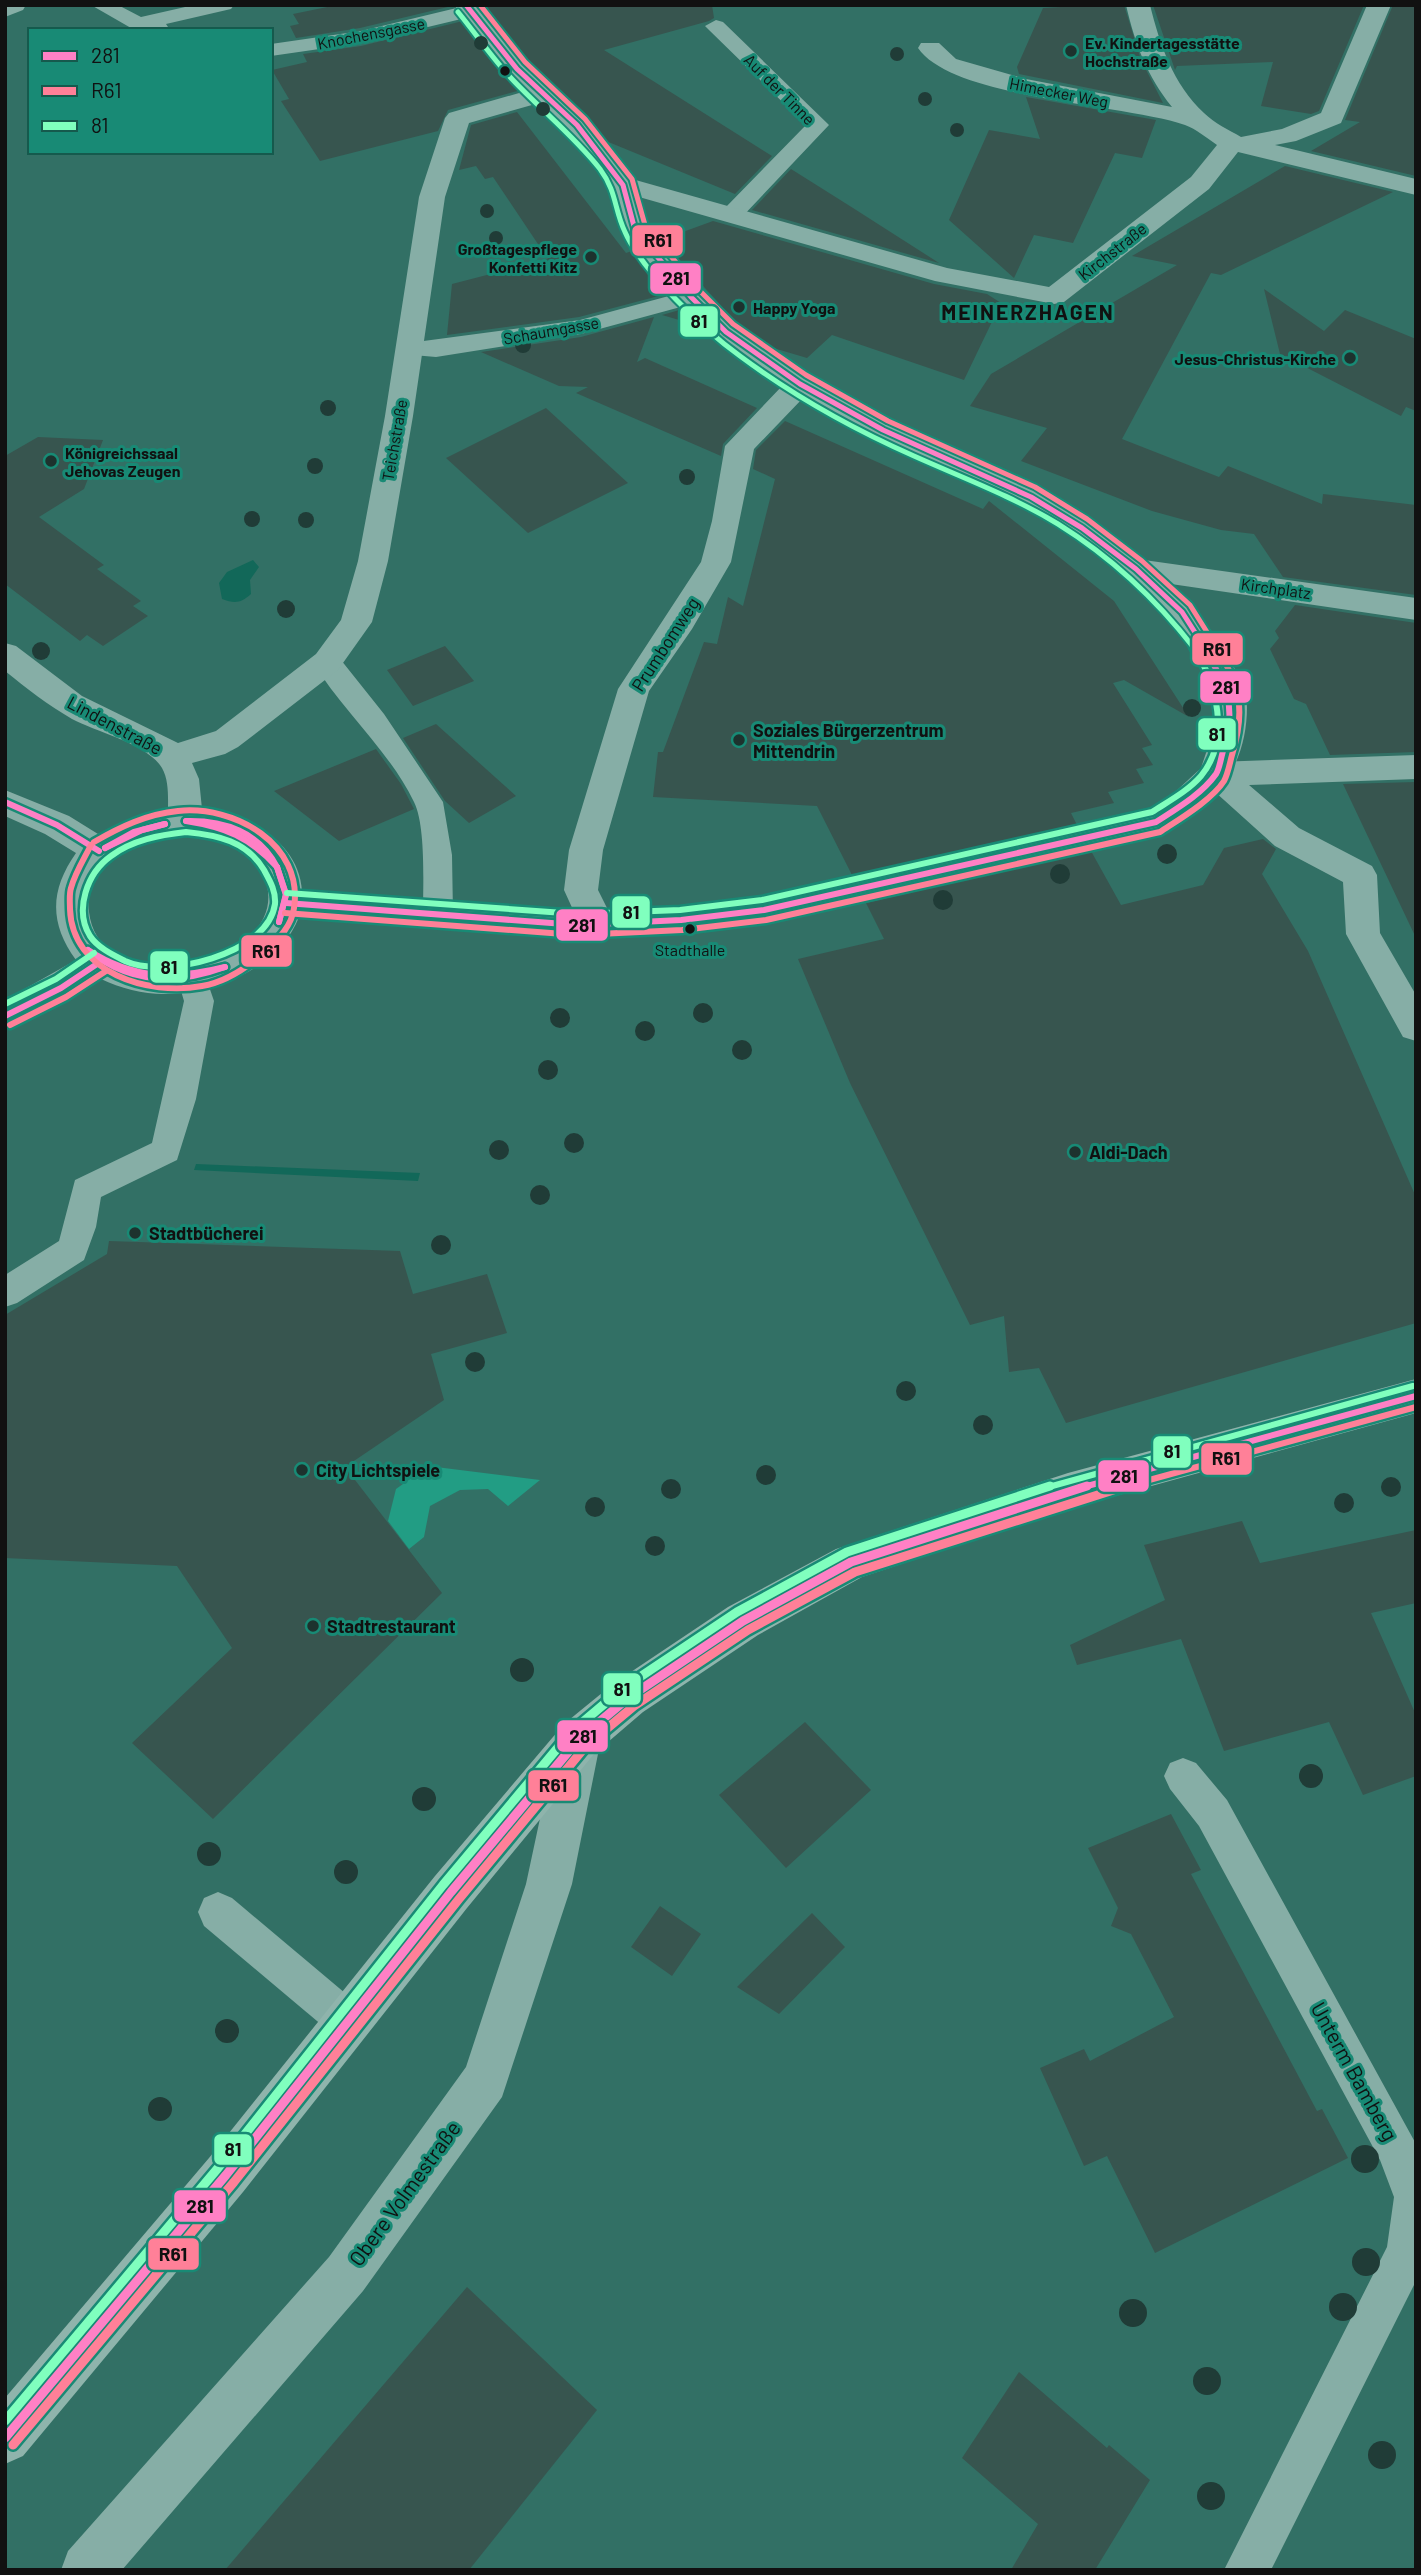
<svg xmlns="http://www.w3.org/2000/svg" width="1421" height="2575" viewBox="0 0 1421 2575" font-family="Barlow,sans-serif">
	<rect width="100%" height="100%" fill="#327065"/>
	<!-- green -->
	<path fill="#229d84" d="M428 1466 540 1480 508 1506 488 1489 460 1490 430 1506 424 1537 409 1549 388 1521 396 1489Z"/>
	<!-- water -->
	<g fill="#126859">
		<path d="M253 560 259 567 250 580 251 594C241 603 235 604 222 599L219 583 227 572Z"/>
		<path d="M196 1164 420 1173 418 1181 194 1170Z"/>
	</g>
	<!-- building -->
	<g fill="#37554f">
		<path d="M337 5H452V6L360 28 296 38 290 26 299 24 293 14Z"/>
		<path d="M483 5H712L714 18 709 21 604 50 772 156 735 194 606 141 588 118 528 62Z"/>
		<path d="M1097 5H1124L1141 60 1163 103 1019 74 1017 67 1043 8Z"/>
		<path d="M1153 5H1364L1319 111 1311 114 1261 106 1273 62 1177 66 1175 70Z"/>
		<path d="M1393 5H1416V176L1311 151 1360 122 1345 120Z"/>
		<path d="M463 21 521 90 448 110 438 131 320 161 281 101 289 99 272 70 307 62 303 54 361 46Z"/>
		<path d="M1026 97 1156 120 1142 158 1115 153 1073 243 1034 235 1014 278 949 220 989 130 1040 139Z"/>
		<path d="M517 112 626 253 635 250 670 293 579 317 447 335 452 284 548 259 493 177 485 179 476 166 459 170 471 125Z"/>
		<path d="M1285 166 1393 192 1221 275 1211 273 1122 439 1219 477 1228 466 1322 504 1323 494 1416 505V595L1283 577 1254 534 1221 530 1152 511 1021 461 1047 428 970 406 991 374 1177 265 1132 256Z"/>
		<path d="M791 169 853 208 939 263 752 210Z"/>
		<path d="M713 221 934 284 987 294 1001 303 964 380 832 335 807 358 770 347 738 324 661 240Z"/>
		<path d="M1264 289 1324 331 1345 310 1416 339V411L1406 407 1401 416 1280 354Z"/>
		<path d="M683 309 700 326 662 315Z"/>
		<path d="M654 317 637 362 645 358 757 408 723 444 721 456 576 393 588 387 559 386 481 352 581 337Z"/>
		<path d="M546 408 628 483 528 533 446 458Z"/>
		<path d="M785 421 983 509 989 501 1114 601 1189 717 1124 680 1113 683 1152 745 1142 748 1153 765 1136 769 1144 783 1108 792 1114 803 1071 813 1077 825 852 875 817 806 653 797 658 752H663L704 642 717 644 728 597 743 606 775 479 753 469 756 450Z"/>
		<path d="M38 437 103 440 84 489 39 517 104 565 97 569 141 601 133 606 148 616 103 646 87 635 80 641 5 584V456Z"/>
		<path d="M1295 605 1416 623V752L1330 755 1306 704 1294 699 1270 649 1279 638 1275 631Z"/>
		<path d="M445 646 474 681 413 706 387 670Z"/>
		<path d="M436 724 516 796 469 823 445 801 403 738Z"/>
		<path d="M376 749 401 784 414 809 339 841 274 791Z"/>
		<path d="M1416 782V938L1343 784Z"/>
		<path d="M1263 839 1276 849 1262 874 1308 951 1416 1197V1323L1066 1423 1039 1368 1009 1372 1004 1316 970 1325 850 1083 798 959 884 939 866 903 1091 851 1121 905 1203 885 1224 848Z"/>
		<path d="M109 1241 400 1251 413 1294 487 1274 507 1333 431 1354 444 1400 345 1467 442 1593 213 1819 132 1743 232 1648 177 1566 5 1558V1315L107 1254Z"/>
		<path d="M1242 1521 1260 1563 1416 1530V1603L1371 1613 1416 1715V1776L1363 1795 1329 1722 1224 1751 1181 1639 1077 1665 1070 1645 1165 1600 1144 1545Z"/>
		<path d="M805 1722 871 1790 786 1868 719 1795Z"/>
		<path d="M1171 1814 1201 1870 1191 1874 1317 2111 1322 2109 1348 2158 1155 2253 1107 2156 1084 2166 1040 2068 1084 2049 1090 2061 1174 2017 1131 1934 1111 1926 1118 1908 1088 1848Z"/>
		<path d="M660 1906 701 1934 672 1976 631 1947Z"/>
		<path d="M812 1913 845 1947 779 2014 737 1987Z"/>
		<path d="M467 2287 597 2410 469 2570H225Z"/>
		<path d="M1019 2372 1107 2448 1109 2445 1150 2480 1095 2570H1011L1038 2524 962 2458Z"/>
	</g>
	<g fill="none" stroke-linecap="round" stroke-linejoin="round">
		<!-- service -->
		<g fill="#86aea6" fill-rule="evenodd">
			<path d="M91 5H118L141 17 194 5H234L231 9 166 24 170 30 131 28Z"/>
			<path d="M469 5 478 7 482 11 478 15 361 43 271 56V44L361 31Z"/>
			<path d="M716 20 723 22 829 125 741 218 733 220 722 213 725 208 806 125 709 30 705 26Z"/>
			<path d="M691 290 699 292 703 297 699 302 581 334 436 357 401 354 398 349 401 344 580 320Z"/>
			<path d="M327 653 337 655 384 714 443 802 452 855 453 914 448 922 438 925 428 922 423 914C423 886 426 826 414 802 389 750 342 711 313 662L317 655Z"/>
			<path d="M192 965 203 969 214 1001 196 1099 177 1160 101 1197 96 1227 84 1260 17 1303 5 1307V1275L59 1241 75 1180 152 1143 184 1001 177 977 181 969Z"/>
			<path d="M1183 1758 1196 1763 1227 1800 1416 2144V2281L1271 2570H1224L1387 2247 1394 2197 1380 2160 1199 1826 1170 1789 1164 1776 1170 1763Z"/>
			<path d="M218 1892 232 1898 364 2009 370 2023 364 2037 350 2043 336 2037 204 1926 198 1912 204 1898Z"/>
		</g>
		<!-- pedestrian -->
		<path fill="#86aea6" fill-rule="evenodd" d="M1416 755V779L1249 785 1299 828 1372 866 1377 875 1380 933 1416 995V1041L1403 1037 1346 934 1343 882 1275 846 1204 782 1200 774 1204 766 1216 762Z"/>
		<!-- minor -->
		<g fill="#86aea6" fill-rule="evenodd">
			<path d="M5 5H26L23 10 5 17Z"/>
			<path d="M454 5H479L526 64 586 120 632 179 947 268 1049 287 1191 177 1217 145C1207 138 1196 129 1185 125 1124 104 953 99 918 48L921 43H939L956 59 1026 79 1172 107C1147 76 1135 44 1126 5H1150C1160 45 1173 84 1204 113 1214 123 1229 130 1241 137L1282 129 1321 113 1367 5H1391L1341 123 1296 141 1275 145 1416 179V195L1238 152 1209 189 1064 302 1054 304 935 281 639 197 648 228 701 291 736 326 810 378 893 423 1042 490 1093 521 1144 560 1416 598V620L1171 584C1197 608 1246 671 1247 707 1247 742 1235 776 1210 799 1194 814 1177 828 1156 834L764 923 681 933 578 938 299 917C280 967 214 995 164 994 143 994 120 988 101 979L73 998 5 1030V1000L76 960C49 923 50 890 76 853L45 834 5 816V790L69 816 98 834 129 821 168 810C168 797 169 780 162 768 148 744 96 732 72 719 48 705 26 688 5 671V643L16 646 82 696 178 743 216 731 316 654 341 620 358 561 385 416 419 197 445 118 449 113 526 91 508 74ZM539 103 568 130 610 186 622 230 681 303 716 338 783 385 725 446 712 521 701 562 618 689 569 850 564 890 574 912 302 891C299 841 246 813 202 809L199 779 192 763 225 754 238 747 338 670 372 622 388 561 413 416 445 197 469 123ZM803 398 873 437 1020 504 1071 535 1125 576 1171 619 1207 679 1215 705 1211 738 1201 768 1173 794 1146 812 764 897 681 907 608 910 598 890 603 850 649 691 692 629 731 562 754 449ZM185 832C197 833 211 833 222 837 253 847 279 884 264 917 243 962 156 980 116 955 100 945 91 930 89 912 83 858 143 839 185 832Z"/>
			<path d="M579 1718 594 1724 601 1739 572 1884 502 2097 363 2291 122 2570H61L68 2551 329 2257 466 2067 526 1884 557 1739 564 1724Z"/>
		</g>
		<!-- secondary -->
		<path fill="#8fb4ac" fill-rule="evenodd" d="M1416 1379V1413L1068 1509 862 1577 758 1635 643 1712 594 1754 467 1908 243 2192 23 2456 5 2464V2398L209 2158 435 1876 564 1724 613 1684 728 1607 836 1549 1068 1473Z"/>
		<!-- bus-1-far2 casing -->
		<g stroke="#188a75" stroke-width="9">
			<path id="bus-1-far2" d="M466 5 517 69 577 125 623 185 635 230 691 297 726 332 800 384 883 430 1031 497 1082 528 1136 569 1182 612 1205 648"/>
		</g>
		<!-- bus-1-far1 casing -->
		<g stroke="#188a75" stroke-width="11">
			<g id="bus-1-far1">
				<path d="M5 802 57 825 99 851"/>
				<path d="M186 821C225 827 250 837 277 867"/>
				<path d="M186 821C224 820 259 832 277 867"/>
				<path d="M105 848 134 832 165 824"/>
				<path d="M105 848 142 830 165 824"/>
				<path d="M277 867 286 894 279 922"/>
				<path d="M277 867 286 895 279 922"/>
				<path d="M286 903 578 925 681 920 764 910 1156 822C1176 809 1202 794 1216 774 1220 768 1221 756 1224 748 1237 705 1226 683 1203 647"/>
				<path d="M88 950C133 979 174 980 225 967"/>
				<path d="M88 950C129 984 176 985 225 967"/>
				<path d="M5 1016 61 988 100 962"/>
				<path d="M1080 1488 1416 1396"/>
			</g>
		</g>
		<!-- bus-1 casing -->
		<g stroke="#188a75" stroke-width="14">
			<path id="bus-1" d="M5 2438 226 2175 451 1892 579 1739 628 1698 743 1621 851 1562 1087 1486"/>
		</g>
		<!-- bus-2-far2 casing -->
		<g stroke="#188a75" stroke-width="9">
			<path id="bus-2-far2" d="M480 5 525 62 585 119 632 179 645 225 699 290 733 324 806 375 888 421 1035 487 1087 519 1142 561 1190 605 1217 648"/>
		</g>
		<!-- bus-2-far1 casing -->
		<g stroke="#188a75" stroke-width="11">
			<g id="bus-2-far1">
				<path d="M91 845C84 859 75 873 71 888 69 894 70 903 70 909 72 973 148 996 202 986 227 982 248 967 266 951 279 939 292 925 294 908 304 844 234 805 178 811 147 814 120 827 94 842"/>
				<path d="M285 913 577 935 682 930 766 920 1160 832C1178 820 1212 800 1224 781 1228 774 1230 762 1232 755 1246 710 1240 685 1216 647"/>
				<path d="M10 1025 66 997 106 971"/>
				<path d="M1120 1488 1416 1407"/>
			</g>
		</g>
		<!-- bus-2 casing -->
		<g stroke="#188a75" stroke-width="14">
			<path id="bus-2" d="M13 2445 234 2182 459 1899 586 1746 634 1706 748 1630 855 1572 1126 1486"/>
		</g>
		<!-- bus-3-far2 casing -->
		<g stroke="#188a75" stroke-width="9">
			<path id="bus-3-far2" d="M458 12C476 34 492 58 511 78 540 109 574 136 600 169 617 192 614 209 625 232 642 271 705 331 740 356 794 396 853 429 914 456 963 478 1012 496 1058 524 1111 557 1156 599 1194 648"/>
		</g>
		<!-- bus-3-far1 casing -->
		<g stroke="#188a75" stroke-width="11">
			<g id="bus-3-far1">
				<path d="M186 832C217 835 247 841 264 870 270 881 276 891 275 904 268 955 164 979 125 961 113 955 98 948 90 936 74 910 87 873 111 856 132 840 160 835 186 832Z"/>
				<path d="M287 893 578 914 680 910 762 900 1152 812C1169 801 1188 791 1201 776 1231 740 1217 682 1193 647"/>
				<path d="M5 1004 56 979 94 953"/>
				<path d="M1045 1488 1413 1386"/>
			</g>
		</g>
		<!-- bus-3 casing -->
		<g stroke="#188a75" stroke-width="14">
			<path id="bus-3" d="M5 2421 218 2168 443 1885 571 1732 622 1689 737 1612 847 1552 1050 1486"/>
		</g>
		<!-- bus-1-far2 -->
		<use href="#bus-1-far2" stroke="#ff80c5" stroke-width="5"/>
		<!-- bus-1-far1 -->
		<use href="#bus-1-far1" stroke="#ff80c5" stroke-width="6"/>
		<!-- bus-1 -->
		<use href="#bus-1" stroke="#ff80c5" stroke-width="9"/>
		<!-- bus-2-far2 -->
		<use href="#bus-2-far2" stroke="#ff8098" stroke-width="5"/>
		<!-- bus-2-far1 -->
		<use href="#bus-2-far1" stroke="#ff8098" stroke-width="6"/>
		<!-- bus-2 -->
		<use href="#bus-2" stroke="#ff8098" stroke-width="9"/>
		<!-- bus-3-far2 -->
		<use href="#bus-3-far2" stroke="#80ffbe" stroke-width="5"/>
		<!-- bus-3-far1 -->
		<use href="#bus-3-far1" stroke="#80ffbe" stroke-width="6"/>
		<!-- bus-3 -->
		<use href="#bus-3" stroke="#80ffbe" stroke-width="9"/>
	</g>
	<!-- trees -->
	<g fill="#203c37">
		<circle cx="481" cy="43" r="7"/>
		<circle cx="897" cy="54" r="7"/>
		<circle cx="925" cy="99" r="7"/>
		<circle cx="543" cy="109" r="7"/>
		<circle cx="957" cy="130" r="7"/>
		<circle cx="487" cy="211" r="7"/>
		<circle cx="496" cy="238" r="7"/>
		<circle cx="523" cy="345" r="8"/>
		<circle cx="328" cy="408" r="8"/>
		<circle cx="315" cy="466" r="8"/>
		<circle cx="687" cy="477" r="8"/>
		<circle cx="252" cy="519" r="8"/>
		<circle cx="306" cy="520" r="8"/>
		<circle cx="286" cy="609" r="9"/>
		<circle cx="41" cy="651" r="9"/>
		<circle cx="1192" cy="708" r="9"/>
		<circle cx="1167" cy="854" r="10"/>
		<circle cx="1060" cy="874" r="10"/>
		<circle cx="943" cy="900" r="10"/>
		<circle cx="703" cy="1013" r="10"/>
		<circle cx="560" cy="1018" r="10"/>
		<circle cx="645" cy="1031" r="10"/>
		<circle cx="742" cy="1050" r="10"/>
		<circle cx="548" cy="1070" r="10"/>
		<circle cx="574" cy="1143" r="10"/>
		<circle cx="499" cy="1150" r="10"/>
		<circle cx="540" cy="1195" r="10"/>
		<circle cx="441" cy="1245" r="10"/>
		<circle cx="475" cy="1362" r="10"/>
		<circle cx="906" cy="1391" r="10"/>
		<circle cx="983" cy="1425" r="10"/>
		<circle cx="766" cy="1475" r="10"/>
		<circle cx="1391" cy="1487" r="10"/>
		<circle cx="671" cy="1489" r="10"/>
		<circle cx="1344" cy="1503" r="10"/>
		<circle cx="595" cy="1507" r="10"/>
		<circle cx="655" cy="1546" r="10"/>
		<circle cx="522" cy="1670" r="12"/>
		<circle cx="1311" cy="1776" r="12"/>
		<circle cx="424" cy="1799" r="12"/>
		<circle cx="209" cy="1854" r="12"/>
		<circle cx="346" cy="1872" r="12"/>
		<circle cx="227" cy="2031" r="12"/>
		<circle cx="160" cy="2109" r="12"/>
		<circle cx="1365" cy="2159" r="14"/>
		<circle cx="1366" cy="2262" r="14"/>
		<circle cx="1343" cy="2307" r="14"/>
		<circle cx="1133" cy="2313" r="14"/>
		<circle cx="1207" cy="2381" r="14"/>
		<circle cx="1382" cy="2455" r="14"/>
		<circle cx="1211" cy="2496" r="14"/>
	</g>
	<!-- markers -->
	<g fill="#1d322e" stroke="#188a75" stroke-width="2.5">
		<circle cx="1071" cy="51" r="7"/>
		<circle cx="591" cy="257" r="7"/>
		<circle cx="739" cy="307" r="7"/>
		<circle cx="1350" cy="358" r="7"/>
		<circle cx="51" cy="461" r="7"/>
		<circle cx="739" cy="740" r="7"/>
		<circle cx="1075" cy="1152" r="7"/>
		<circle cx="135" cy="1233" r="7"/>
		<circle cx="302" cy="1470" r="7"/>
		<circle cx="313" cy="1626" r="7"/>
	</g>
	<g fill="#111" stroke="#188a75" stroke-width="2.5">
		<circle cx="505" cy="71" r="6"/>
		<circle cx="690" cy="929" r="6"/>
	</g>
	<g text-anchor="middle" dominant-baseline="central" stroke-width="6" stroke-linejoin="round" paint-order="stroke">
		<!-- far-street labels -->
		<g font-size="16" fill="#111" stroke="#188a75">
			<text transform="translate(371 33) rotate(-11)">Knochensgasse</text>
			<text transform="translate(780 89) rotate(45)">Auf der Tinne</text>
			<text transform="translate(1059 92) rotate(11)">Himecker Weg</text>
			<text transform="translate(1112 251) rotate(-38)">Kirchstraße</text>
			<text transform="translate(551 330) rotate(-10)">Schaumgasse</text>
			<text transform="translate(394 440) rotate(-80)">Teichstraße</text>
			<text transform="translate(1276 588) rotate(8)">Kirchplatz</text>
		</g>
		<!-- far-poi labels -->
		<g font-size="16" font-weight="bold" fill="#111" stroke="#188a75" text-anchor="start">
			<text x="1085" y="42">Ev. Kindertagesstätte<tspan x="1085" dy="18">Hochstraße</tspan></text>
			<text x="577" y="248" text-anchor="end">Großtagespflege<tspan x="577" dy="18">Konfetti Kitz</tspan></text>
			<text x="753" y="307">Happy Yoga</text>
			<text x="1336" y="358" text-anchor="end">Jesus-Christus-Kirche</text>
			<text x="65" y="452">Königreichssaal<tspan x="65" dy="18">Jehovas Zeugen</tspan></text>
		</g>
		<!-- bus labels -->
		<g font-size="16" fill="#111" stroke="#188a75">
			<text x="690" y="949">Stadthalle</text>
		</g>
		<!-- street labels -->
		<g font-size="18" fill="#111" stroke="#188a75">
			<text transform="translate(665 644) rotate(-57)">Prumbomweg</text>
			<text transform="translate(115 725) rotate(28)">Lindenstraße</text>
		</g>
		<!-- poi labels -->
		<g font-size="18" font-weight="bold" fill="#111" stroke="#188a75" text-anchor="start">
			<text x="753" y="730">Soziales Bürgerzentrum<tspan x="753" dy="21">Mittendrin</tspan></text>
			<text x="1089" y="1152">Aldi-Dach</text>
			<text x="149" y="1233">Stadtbücherei</text>
			<text x="316" y="1470">City Lichtspiele</text>
			<text x="327" y="1626">Stadtrestaurant</text>
		</g>
		<!-- far-district labels -->
		<g font-size="21" font-weight="bold" letter-spacing="2" fill="#111" stroke="#188a75">
			<text x="1028" y="311">MEINERZHAGEN</text>
		</g>
		<!-- near-street labels -->
		<g font-size="21" fill="#111" stroke="#188a75">
			<text transform="translate(1355 2071) rotate(61)">Unterm Bamberg</text>
			<text transform="translate(404 2193) rotate(-54)">Obere Volmestraße</text>
		</g>
	</g>
	<g stroke="#188a75" stroke-width="2.5">
		<rect x="631" y="224" width="53" height="33" rx="7" fill="#ff8098"/>
		<rect x="649" y="262" width="53" height="33" rx="7" fill="#ff80c5"/>
		<rect x="679" y="305" width="40" height="33" rx="7" fill="#80ffbe"/>
		<rect x="1191" y="632" width="53" height="34" rx="7" fill="#ff8098"/>
		<rect x="1199" y="670" width="53" height="34" rx="7" fill="#ff80c5"/>
		<rect x="1197" y="717" width="40" height="34" rx="7" fill="#80ffbe"/>
		<rect x="611" y="895" width="40" height="34" rx="7" fill="#80ffbe"/>
		<rect x="555" y="908" width="54" height="34" rx="7" fill="#ff80c5"/>
		<rect x="240" y="934" width="53" height="34" rx="7" fill="#ff8098"/>
		<rect x="149" y="950" width="40" height="34" rx="7" fill="#80ffbe"/>
		<rect x="1152" y="1435" width="40" height="34" rx="7" fill="#80ffbe"/>
		<rect x="1200" y="1442" width="53" height="34" rx="7" fill="#ff8098"/>
		<rect x="1097" y="1459" width="53" height="34" rx="7" fill="#ff80c5"/>
		<rect x="602" y="1672" width="40" height="34" rx="7" fill="#80ffbe"/>
		<rect x="556" y="1719" width="53" height="34" rx="7" fill="#ff80c5"/>
		<rect x="527" y="1769" width="53" height="33" rx="7" fill="#ff8098"/>
		<rect x="213" y="2133" width="40" height="33" rx="7" fill="#80ffbe"/>
		<rect x="173" y="2189" width="54" height="34" rx="7" fill="#ff80c5"/>
		<rect x="147" y="2237" width="53" height="34" rx="7" fill="#ff8098"/>
	</g>
	<g font-size="19" text-anchor="middle" font-weight="bold" fill="#111">
		<text x="658" y="247">R61</text>
		<text x="676" y="285">281</text>
		<text x="699" y="328">81</text>
		<text x="1217" y="656">R61</text>
		<text x="1226" y="694">281</text>
		<text x="1217" y="741">81</text>
		<text x="631" y="919">81</text>
		<text x="582" y="932">281</text>
		<text x="266" y="958">R61</text>
		<text x="169" y="974">81</text>
		<text x="1172" y="1458">81</text>
		<text x="1226" y="1465">R61</text>
		<text x="1124" y="1483">281</text>
		<text x="622" y="1696">81</text>
		<text x="583" y="1743">281</text>
		<text x="553" y="1792">R61</text>
		<text x="233" y="2156">81</text>
		<text x="200" y="2213">281</text>
		<text x="173" y="2261">R61</text>
	</g>
	<!-- border -->
	<rect width="1421" height="2575" fill="none" stroke="#111111" stroke-width="14"/>
	<!-- legend -->
	<rect x="28" y="28" width="245" height="126" fill="#188a75" stroke="#155a4d" stroke-width="2"/>
	<rect x="42" y="51" width="35" height="10" fill="#ff80c5" stroke="#155a4d" stroke-width="2"/>
	<text x="91" y="63" font-size="21" fill="#111111">281</text>
	<rect x="42" y="86" width="35" height="10" fill="#ff8098" stroke="#155a4d" stroke-width="2"/>
	<text x="91" y="98" font-size="21" fill="#111111">R61</text>
	<rect x="42" y="121" width="35" height="10" fill="#80ffbe" stroke="#155a4d" stroke-width="2"/>
	<text x="91" y="133" font-size="21" fill="#111111">81</text>
</svg>
